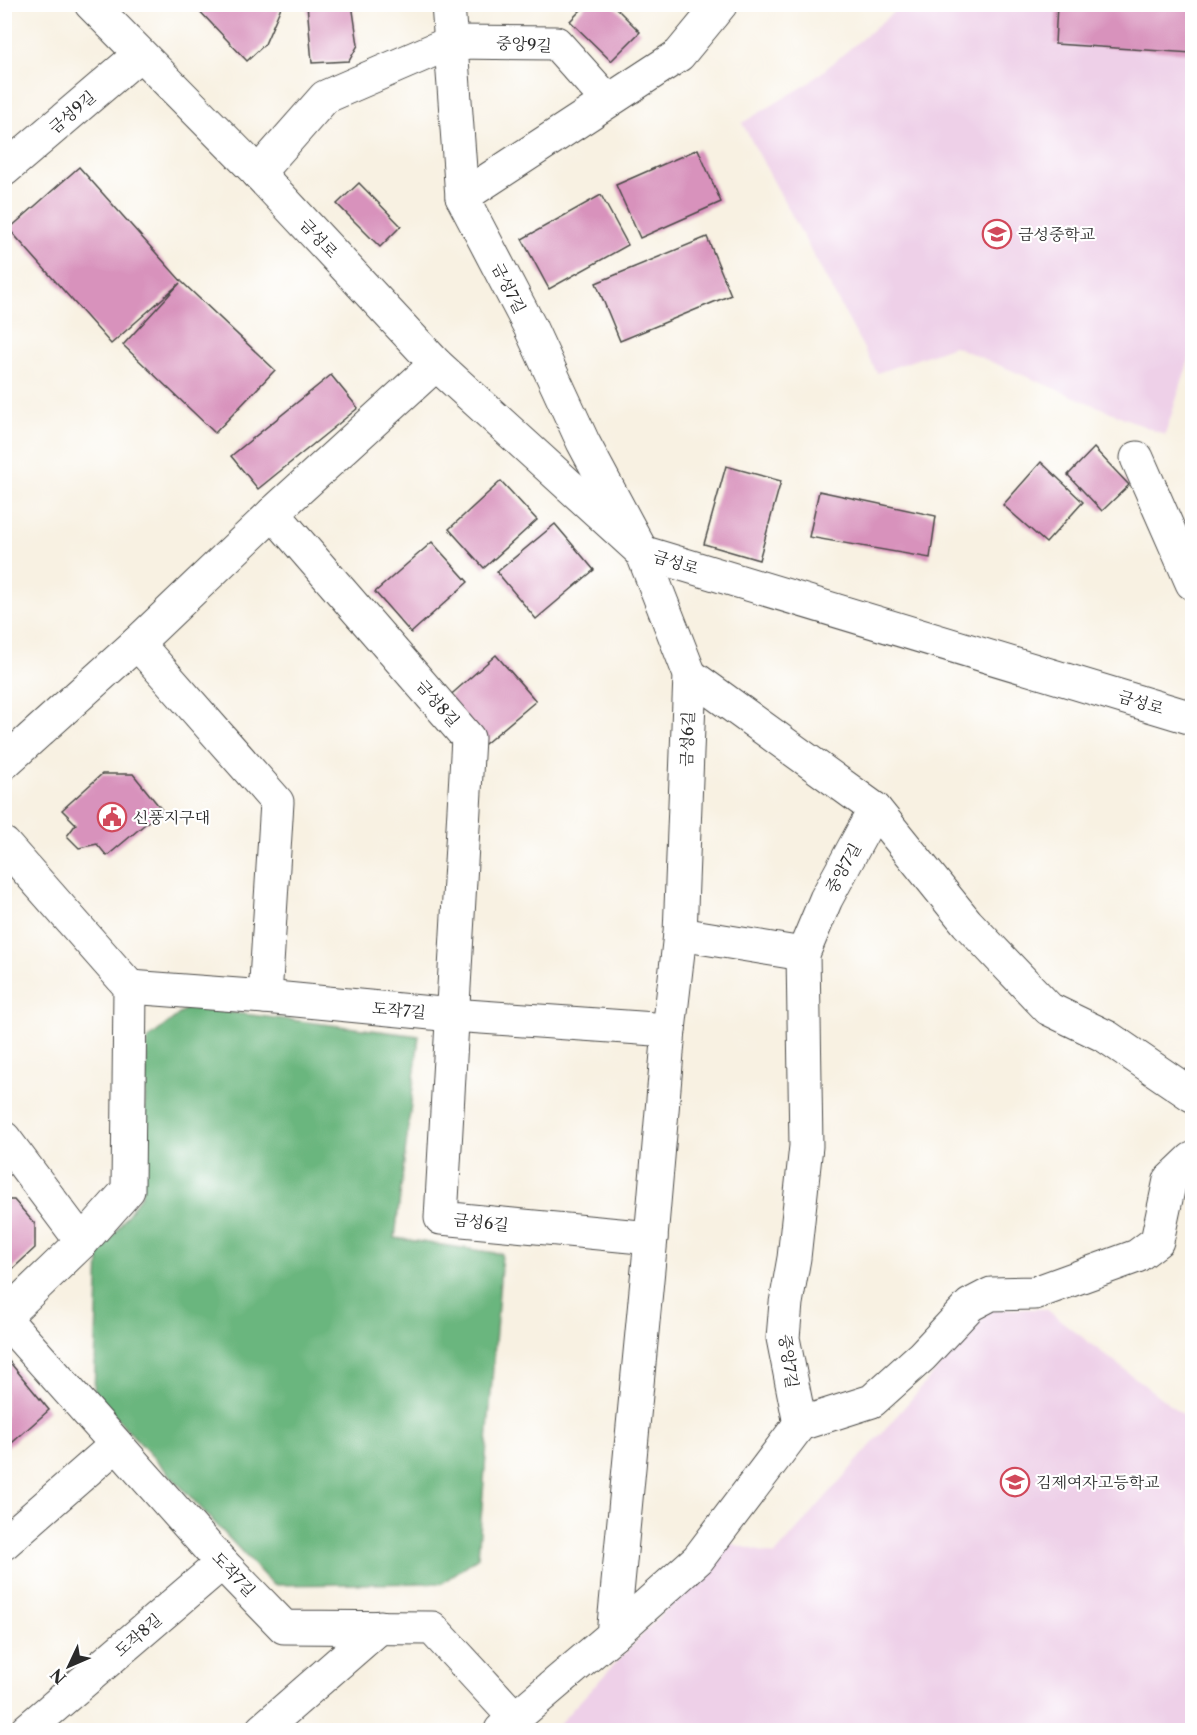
<svg xmlns="http://www.w3.org/2000/svg" width="1197" height="1735" viewBox="0 0 1197 1735" font-family="'Libre Caslon Text','Noto Serif KR',serif">
	<rect width="100%" height="100%" fill="#fff"/>
	<filter id="ink" filterUnits="userSpaceOnUse"><feTurbulence type="fractalNoise" baseFrequency=".0167" numOctaves="2"/><feDisplacementMap in="SourceGraphic" scale="12" xChannelSelector="R" yChannelSelector="G"/><feConvolveMatrix kernelMatrix="1 2 1 2 8 2 1 2 1" color-interpolation-filters="sRGB"/></filter>
	<filter id="wash" filterUnits="userSpaceOnUse"><feTurbulence type="fractalNoise" baseFrequency=".008" numOctaves="4" result="noise"/><feDisplacementMap in="SourceGraphic" scale="24" xChannelSelector="R" yChannelSelector="G"/><feGaussianBlur stdDeviation="1.35" result="paint"/><feColorMatrix in="noise" values="0 0 0 0 0 0 0 0 0 0 0 0 0 0 0 0 0 1.4 0 .05"/><feComposite in="paint" operator="in"/></filter>
	<g filter="url(#wash)">
		<rect width="100%" height="100%" fill="#f8f1e2"/>
		<!-- built -->
		<g fill="#eed0e8">
			<path d="M902 5H1192V350L1165 435 954 346 877 373 742 123 809 83Z"/>
			<path d="M990 1309H1046L1192 1422V1730H553L728 1543 775 1555Z"/>
		</g>
		<!-- forest -->
		<path fill="#6bb67e" stroke="#4b7054" stroke-width="1.5" d="M188 1007 419 1036 395 1238 502 1254 478 1557 442 1583 273 1585 94 1394 99 1256 142 1194 147 1040Z"/>
		<g id="blocks">
			<!-- building -->
			<g fill="#d892bc">
				<path d="M193 4H279L281 7 265 44 247 61Z"/>
				<path d="M307 4H352L358 45 349 61 312 63Z"/>
				<path d="M587 4H612L640 32 611 61 570 21Z"/>
				<path d="M1057 4H1192V53L1055 44Z"/>
				<path d="M698 149 721 202 640 238 616 185Z"/>
				<path d="M79 167 182 282 275 370 215 433 123 345 180 283 111 344 9 229Z"/>
				<path d="M359 183 401 226 380 247 337 204Z"/>
				<path d="M601 195 628 245 549 289 522 239Z"/>
				<path d="M707 237 731 295 620 341 596 283Z"/>
				<path d="M331 375 358 408 258 489 231 456Z"/>
				<path d="M1094 448 1129 485 1102 511 1068 475Z"/>
				<path d="M1041 462 1083 502 1046 543 1003 505Z"/>
				<path d="M726 466 781 481 759 560 704 544Z"/>
				<path d="M501 481 537 520 484 568 449 529Z"/>
				<path d="M819 491 936 516 930 558 809 537Z"/>
				<path d="M555 524 594 570 536 619 497 572Z"/>
				<path d="M432 542 468 582 411 633 375 592Z"/>
				<path d="M496 655 536 701 485 744 446 699Z"/>
				<path d="M102 774H133L162 810 107 856 97 844 79 848 67 836 76 824 62 810Z"/>
				<path d="M4 1200H14L35 1224V1248L6 1275 4 1274Z"/>
				<path d="M8 1360 49 1410 5 1449V1363Z"/>
			</g>
		</g>
	</g>
	<g filter="url(#ink)">
		<use href="#blocks" fill-opacity="0" stroke="#4a4946" stroke-width="1.5"/>
		<g fill="none" stroke-linecap="round" stroke-linejoin="round">
			<!-- minor casing -->
			<g stroke="#4a4946" stroke-width="35">
				<g id="minor">
					<path d="M91 4 258 173 436 364 642 552 1192 718"/>
					<path d="M448 4 462 197 530 327 583 442 642 552 690 675 680 934 669 1030 651 1238 613 1635 501 1730"/>
					<path d="M4 170 139 55"/>
					<path d="M258 173 325 97 452 42 556 43 608 101"/>
					<path d="M462 197 679 55 721 4"/>
					<path d="M1137 458 1192 583"/>
					<path d="M273 513 468 738 441 1218 651 1238"/>
					<path d="M137 643 277 802 265 997"/>
					<path d="M690 675 875 809 967 923 1049 1009 1107 1037 1192 1095"/>
					<path d="M4 763 137 643 273 513 436 364"/>
					<path d="M4 844 130 987 128 1190 82 1242 4 1317"/>
					<path d="M680 934 803 954"/>
					<path d="M130 987 265 997 452 1015 669 1030"/>
					<path d="M4 1138 82 1242"/>
					<path d="M4 1318 222 1563 284 1627 432 1628 515 1718"/>
					<path d="M800 1424 783 1338 786 1303 794 1258 806 1146 803 954 826 899 875 809"/>
					<path d="M800 1424 872 1401 922 1356 970 1305 991 1294 1035 1293 1137 1256 1157 1241 1170 1180 1192 1159"/>
					<path d="M4 1543 116 1445"/>
					<path d="M613 1635 698 1559 800 1424"/>
					<path d="M27 1730 222 1563"/>
					<path d="M262 1730 380 1627"/>
				</g>
			</g>
			<!-- minor -->
			<use href="#minor" stroke="#fff" stroke-width="33"/>
		</g>
	</g>
	<!-- icons -->
	<defs>
		<g id="school-ring" transform="scale(1.5)"><circle r="9.5" fill="#fff" stroke="#d1495b" stroke-width="1.5"/><path d="M0-5L7-2L0 1L-7-2ZM-4 1L0 2.5L4 1V4Q0 6-4 4Z" fill="#d1495b"/></g>
		<g id="civic-ring" transform="scale(1.5)"><circle r="9.5" fill="#fff" stroke="#d1495b" stroke-width="1.5"/><path d="M-.6-6.5H3V-4.5H.6V-3L4-1V1h2V6H-6V1h2V-1L-.6-3ZM-1.2 2.5V6h2.4V2.5Z" fill="#d1495b"/></g>
	</defs>
	<g fill-rule="evenodd">
		<use href="#school-ring" x="997" y="234"/>
		<use href="#civic-ring" x="112" y="817"/>
		<use href="#school-ring" x="1015" y="1482"/>
	</g>
	<g text-anchor="middle" dominant-baseline="central" stroke-width="4.5" stroke-linejoin="round" paint-order="stroke">
		<!-- street labels -->
		<g font-size="16" fill="#2b2b2b" stroke="#fff">
			<text transform="translate(524 44) rotate(3)">중앙9길</text>
			<text transform="translate(72 112) rotate(-41)">금성9길</text>
			<text transform="translate(319 238) rotate(47)">금성로</text>
			<text transform="translate(509 288) rotate(63)">금성7길</text>
			<text transform="translate(676 562) rotate(17)">금성로</text>
			<text transform="translate(1141 702) rotate(17)">금성로</text>
			<text transform="translate(438 703) rotate(49)">금성8길</text>
			<text transform="translate(687 739) rotate(-88)">금성6길</text>
			<text transform="translate(843 868) rotate(-61)">중앙7길</text>
			<text transform="translate(399 1010) rotate(5)">도작7길</text>
			<text transform="translate(481 1222) rotate(6)">금성6길</text>
			<text transform="translate(789 1361) rotate(82)">중앙7길</text>
			<text transform="translate(234 1574) rotate(47)">도작7길</text>
			<text transform="translate(138 1635) rotate(-41)">도작8길</text>
		</g>
		<!-- poi labels -->
		<g font-size="16" fill="#2b2b2b" stroke="#fff" text-anchor="start">
			<text x="1018" y="234">금성중학교</text>
			<text x="133" y="817">신풍지구대</text>
			<text x="1036" y="1482">김제여자고등학교</text>
		</g>
	</g>
	<!-- margin -->
	<rect width="1197" height="1735" fill="none" stroke="#fff" stroke-width="24"/>
	<!-- north arrow -->
	<g transform="translate(69 1666) rotate(226)" stroke="#ffffff" stroke-width="4.5" paint-order="stroke">
	<path d="M0-4.5L10 22L0 15L-10 22Z" fill="#2b2b2b"/>
	<text y="-9" font-size="16" font-weight="bold" text-anchor="middle" fill="#2b2b2b">N</text>
	</g>
</svg>
